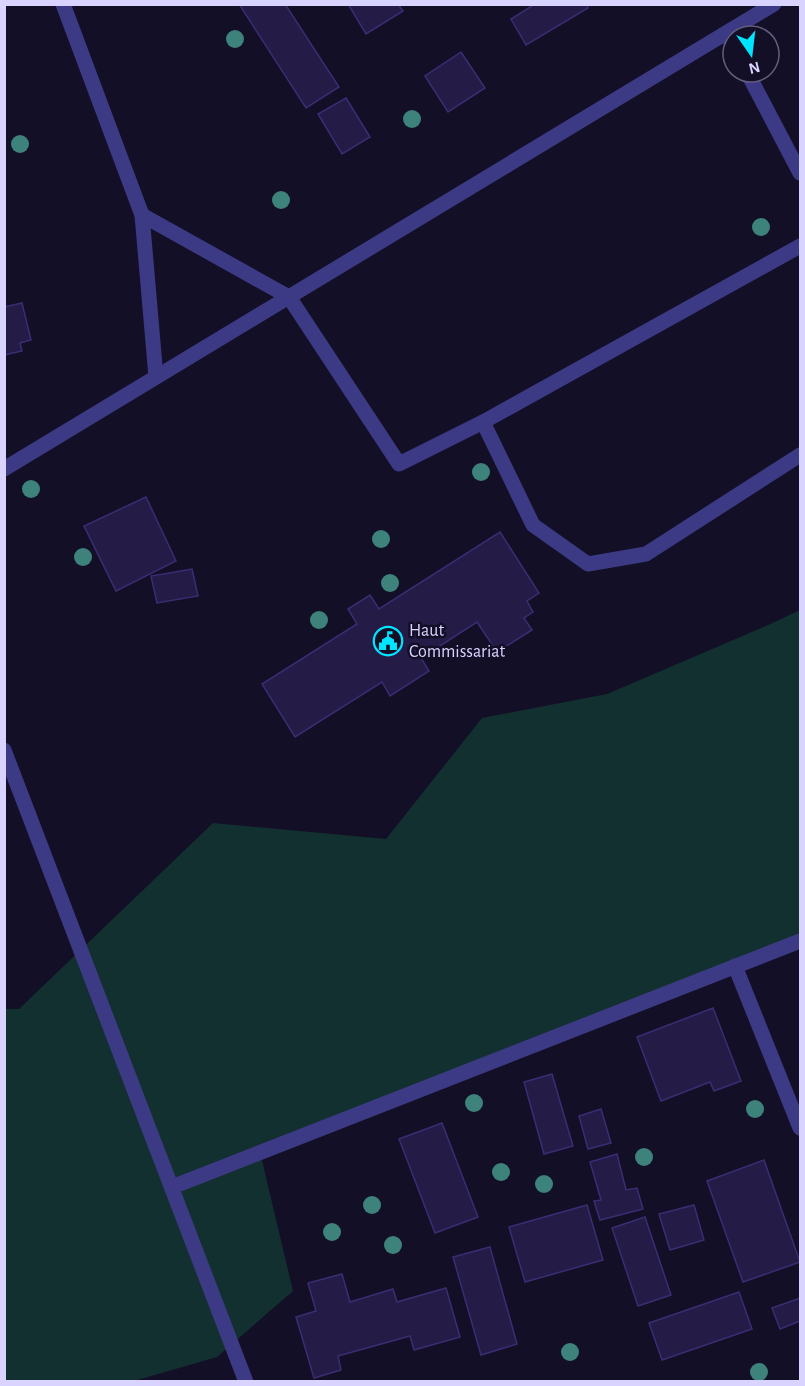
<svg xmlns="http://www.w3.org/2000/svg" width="805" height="1386" viewBox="0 0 805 1386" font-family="'Alegreya Sans',sans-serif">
	<rect width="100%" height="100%" fill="#130f26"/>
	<!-- green -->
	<path fill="#12302f" d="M800 610V941L260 1152 293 1291 217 1357 134 1381 5 1382V1009H19L213 823 386 839 482 718 607 694 768 625Z"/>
	<!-- building -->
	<g fill="#241b47" stroke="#3b2d73" stroke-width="1.5">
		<path d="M239 4H285L339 87 306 108Z"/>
		<path d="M348 4H398L403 11 366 34Z"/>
		<path d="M535 4H586L588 8 526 45 511 19Z"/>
		<path d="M461 52 485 88 448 112 425 76Z"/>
		<path d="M346 98 370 137 342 154 318 114Z"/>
		<path d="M22 303 31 340 20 343 22 351 4 355V307Z"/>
		<path d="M146 497 176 561 116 591 84 526Z"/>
		<path d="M500 532 539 593 527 601 533 612 524 618 532 630 497 652 477 622 421 658 429 671 390 696 382 682 295 737 262 684 357 624 348 609 370 595 379 609Z"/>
		<path d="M192 569 198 596 157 603 151 576Z"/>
		<path d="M713 1008 741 1081 714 1091 710 1082 661 1101 637 1037Z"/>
		<path d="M552 1074 573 1146 544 1154 524 1082Z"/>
		<path d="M601 1109 611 1143 588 1149 579 1116Z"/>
		<path d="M442 1123 478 1217 435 1233 399 1139Z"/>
		<path d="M617 1154 626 1190 637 1188 643 1209 600 1220 594 1201 601 1200 590 1162Z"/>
		<path d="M764 1160 800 1262 743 1282 707 1181Z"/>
		<path d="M587 1205 603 1260 525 1282 509 1227Z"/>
		<path d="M694 1205 704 1240 670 1250 659 1214Z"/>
		<path d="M645 1217 671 1295 638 1306 612 1228Z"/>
		<path d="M490 1247 517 1344 481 1355 453 1257Z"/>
		<path d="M342 1274 350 1302 393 1289 397 1302 446 1288 460 1337 414 1350 410 1336 338 1356 341 1370 314 1378 296 1317 316 1311 308 1283Z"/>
		<path d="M739 1292 752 1329 662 1360 649 1323Z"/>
		<path d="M800 1298V1321L780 1329 772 1308Z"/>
	</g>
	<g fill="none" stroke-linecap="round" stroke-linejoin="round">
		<!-- service -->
		<g stroke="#3d3a85" stroke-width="15">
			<path d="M726 33 733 46"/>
			<path d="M747 72 800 173"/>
			<path d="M289 297 399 464 483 422 800 246"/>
			<path d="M483 422 533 525 588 564 646 554 800 455"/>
		</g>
		<!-- minor -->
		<g stroke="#3d3a85" stroke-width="15">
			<path d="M63 4 142 215 156 377"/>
			<path d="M142 215 289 297"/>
			<path d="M4 469 774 4"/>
			<path d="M4 750 246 1382"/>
			<path d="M735 966 800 1128"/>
			<path d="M172 1187 800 941"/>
		</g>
	</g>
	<!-- trees -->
	<g fill="#3d827b">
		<circle cx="235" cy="39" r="9"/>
		<circle cx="412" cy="119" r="9"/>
		<circle cx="20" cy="144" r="9"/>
		<circle cx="281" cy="200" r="9"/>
		<circle cx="761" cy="227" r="9"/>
		<circle cx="481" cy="472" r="9"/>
		<circle cx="31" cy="489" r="9"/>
		<circle cx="381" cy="539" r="9"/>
		<circle cx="83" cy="557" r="9"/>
		<circle cx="390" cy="583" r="9"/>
		<circle cx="319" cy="620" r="9"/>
		<circle cx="474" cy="1103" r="9"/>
		<circle cx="755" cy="1109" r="9"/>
		<circle cx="644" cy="1157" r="9"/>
		<circle cx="501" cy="1172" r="9"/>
		<circle cx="544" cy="1184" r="9"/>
		<circle cx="372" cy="1205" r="9"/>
		<circle cx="332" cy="1232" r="9"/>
		<circle cx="393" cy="1245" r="9"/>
		<circle cx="570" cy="1352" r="9"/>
		<circle cx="759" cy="1372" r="9"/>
	</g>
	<!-- icons -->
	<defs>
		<g id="civic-ring" transform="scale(1.5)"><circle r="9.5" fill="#130f26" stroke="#00e5ff" stroke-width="1.5"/><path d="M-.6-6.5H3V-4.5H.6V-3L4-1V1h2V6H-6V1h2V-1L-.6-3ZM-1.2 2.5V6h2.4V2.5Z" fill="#00e5ff"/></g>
	</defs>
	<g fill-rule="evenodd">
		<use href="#civic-ring" x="388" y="641"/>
	</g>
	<g text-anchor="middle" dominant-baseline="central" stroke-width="5" stroke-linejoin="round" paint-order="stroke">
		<!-- poi labels -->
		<g font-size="18" fill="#d9d4ff" stroke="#130f26" text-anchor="start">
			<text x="409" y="631">Haut<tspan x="409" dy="21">Commissariat</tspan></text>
		</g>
	</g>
	<!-- border -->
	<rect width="805" height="1386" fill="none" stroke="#d9d4ff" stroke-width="12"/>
	<!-- north arrow -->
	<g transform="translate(751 54) rotate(166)"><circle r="28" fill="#130f26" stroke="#625e7d" stroke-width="1.5"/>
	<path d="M0-4.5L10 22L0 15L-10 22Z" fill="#00e5ff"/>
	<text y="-9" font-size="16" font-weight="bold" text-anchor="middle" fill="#d9d4ff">N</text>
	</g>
</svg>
